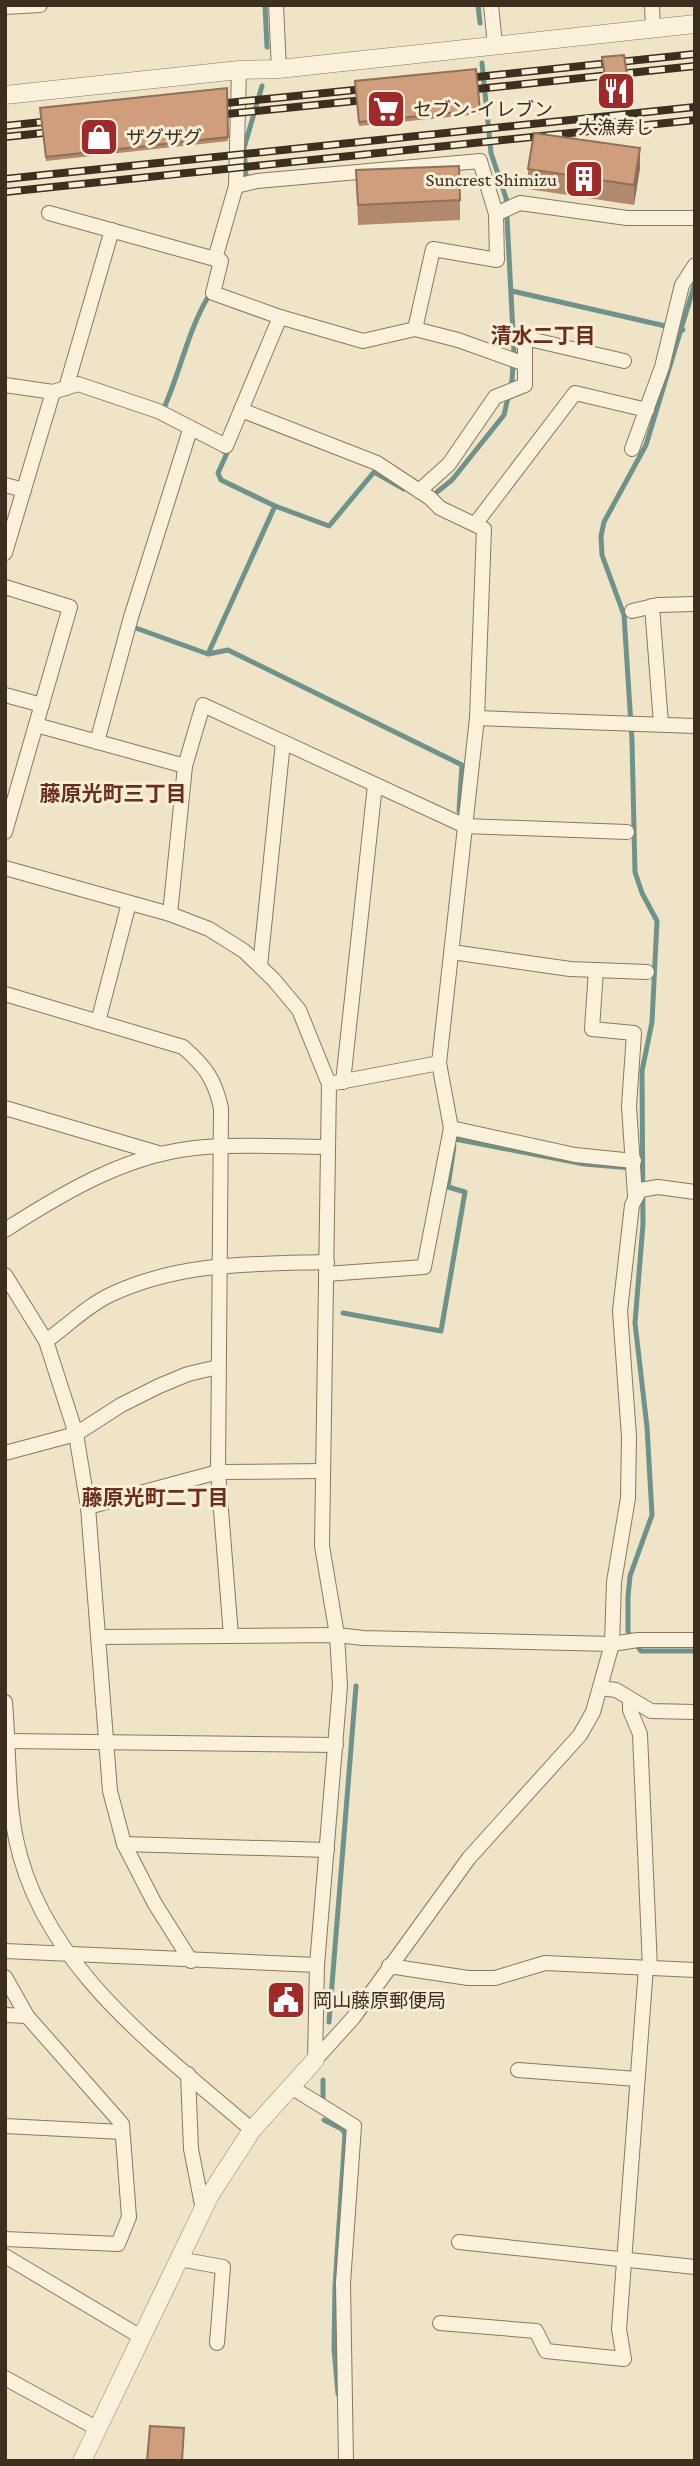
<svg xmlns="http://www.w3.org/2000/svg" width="700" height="2466" viewBox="0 0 700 2466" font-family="'Crimson Pro','Noto Sans JP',serif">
	<rect width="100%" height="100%" fill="#f0e4c8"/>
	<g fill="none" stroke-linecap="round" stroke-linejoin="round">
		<!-- stream -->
		<g stroke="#6f938a" stroke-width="5">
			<path d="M265 5 267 47"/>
			<path d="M478 5 480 23"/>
			<path d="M243 181 246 176 244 148 262 86"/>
			<path d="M695 283 646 445 604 522 601 536 602 555 624 615 632 741 635 872 642 893 657 921 652 1022 642 1071 643 1224 635 1323 647 1427 652 1515 630 1576 628 1597V1632L641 1651H695"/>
			<path d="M512 291 683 330"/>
			<path d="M164 408C180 372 188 331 208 297"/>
			<path d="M223 451 227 453 218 473 221 480 275 506"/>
			<path d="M437 492 452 480 504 415 512 380 514 352 506 198 491 153 482 63"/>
			<path d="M133 627 208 654 275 506 329 526 374 472 404 489"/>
			<path d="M208 654 228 650 462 765 459 811"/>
			<path d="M455 1136V1139L584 1164 632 1168"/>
			<path d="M343 1313 441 1331 465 1192 448 1187 454 1146"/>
			<path d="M329 2022 356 1686"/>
			<path d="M323 2080V2100"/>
			<path d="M324 2120 342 2129 345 2134 335 2286 334 2348 338 2394"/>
		</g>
		<!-- minor casing -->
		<g stroke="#8d765c" stroke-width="16">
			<g id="minor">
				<path d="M276 5 279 69"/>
				<path d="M491 5 495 45"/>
				<path d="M652 5 653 28"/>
				<path d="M5 7 40 5"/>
				<path d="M239 70 236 186 215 259 221 261 213 293 280 317 363 341 415 329 458 340 525 364"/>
				<path d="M236 186 257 181 480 161 496 214 497 260 433 249 415 329"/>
				<path d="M49 213 215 259"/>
				<path d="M496 214 520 203 627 218H695"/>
				<path d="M5 385 53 392 78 384 158 411 226 446 280 317"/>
				<path d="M66 388 112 230"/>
				<path d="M241 410 377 463 430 498 440 508 484 529 477 718 439 1063 451 1128 575 1155 634 1161"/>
				<path d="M632 449 662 367 682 285 695 265"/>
				<path d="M5 485 24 490"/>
				<path d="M419 491 449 464 495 397 525 385V338L624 361"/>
				<path d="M476 523 575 393 647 410"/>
				<path d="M5 553 53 392"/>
				<path d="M5 587 70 607 5 832"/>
				<path d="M652 606 661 724"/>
				<path d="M632 611 658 605 695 604"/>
				<path d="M5 695 42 705"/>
				<path d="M477 718 695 726"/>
				<path d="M36 725 185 766"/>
				<path d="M97 742 131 617 190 430"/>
				<path d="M5 868 170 914 209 929 244 951 274 980 299 1010 329 1084 322 1546 337 1635 340 1686 317 1965 315 2060"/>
				<path d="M170 914 185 766 203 705 465 826 627 832"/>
				<path d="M452 952 570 969 647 972"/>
				<path d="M260 966 283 742"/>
				<path d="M596 970 592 1029 634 1033 629 1106 635 1196"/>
				<path d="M5 994 183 1047C205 1066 215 1080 221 1108L218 1472 231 1636"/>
				<path d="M98 1022 129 903"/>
				<path d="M343 1082 375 785"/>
				<path d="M334 1083 439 1063"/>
				<path d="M5 1108 158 1153"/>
				<path d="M5 1230C66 1191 131 1152 205 1147 246 1144 288 1147 328 1147"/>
				<path d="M326 1274 424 1267 451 1128"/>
				<path d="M5 1275 46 1341 76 1434 88 1507 110 1791 124 1844 155 1904 191 1961"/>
				<path d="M46 1341C67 1326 88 1305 112 1294 181 1262 252 1264 327 1262"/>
				<path d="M5 1453 76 1434 121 1405 159 1386 188 1374 218 1367"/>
				<path d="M88 1507 218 1472 323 1471"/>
				<path d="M100 1637 337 1635 363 1638 612 1644 638 1640H695"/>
				<path d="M600 1688 616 1690 651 1711 695 1712"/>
				<path d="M630 1701V1710L640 1734 650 1968"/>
				<path d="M5 1702C9 1747 7 1795 16 1839 42 1967 160 2050 252 2130"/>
				<path d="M8 1741 336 1745"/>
				<path d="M124 1844 327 1850"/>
				<path d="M5 1951 317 1965"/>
				<path d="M389 1966 468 1978H495L545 1963 695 1970"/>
				<path d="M5 1977 27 2016 122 2124 129 2217 118 2244 5 2239"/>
				<path d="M5 2015 27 2016"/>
				<path d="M315 2060 353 2018 469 1858 580 1735 593 1712 612 1644 614 1582 628 1498 629 1437 620 1311 632 1205 640 1190 658 1187 695 1192"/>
				<path d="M518 2070 637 2079"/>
				<path d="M188 2074 191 2149 203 2210"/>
				<path d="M291 2087 354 2126 343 2283 346 2461"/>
				<path d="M5 2126 122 2132"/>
				<path d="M459 2242 695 2267"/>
				<path d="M5 2256 141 2337"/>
				<path d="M179 2259 223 2267 217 2343"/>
				<path d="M440 2323 536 2331 546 2351 624 2359 619 2329 646 1967"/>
				<path d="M5 2378 98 2429"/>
			</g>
		</g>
		<!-- tertiary casing -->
		<g stroke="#8d765c" stroke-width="19">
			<g id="tertiary">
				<path d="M5 95 239 70 279 69 695 24"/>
				<path d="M82 2461 210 2195 252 2130 315 2060"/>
			</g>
		</g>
		<!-- minor -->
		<use href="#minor" stroke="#faf1dc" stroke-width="14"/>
		<!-- tertiary -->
		<use href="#tertiary" stroke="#faf1dc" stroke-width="18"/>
		<!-- rail casing -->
		<g stroke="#3d2e20" stroke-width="8">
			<g id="rail">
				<path d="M458 79 695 54"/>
				<path d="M458 91 695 66"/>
				<path d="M207 105 374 88"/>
				<path d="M207 116 374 99"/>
				<path d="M5 126 61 120"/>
				<path d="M5 137 61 131"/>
				<path d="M5 179 695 107"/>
				<path d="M5 192 695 120"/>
			</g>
		</g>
		<!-- rail -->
		<use href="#rail" stroke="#f7eed8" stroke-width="5" stroke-dasharray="16" stroke-linecap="butt"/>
	</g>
	<!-- wall -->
	<g fill="#b2896c">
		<path d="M602 57 630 94V98L608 101Z"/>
		<path d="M355 85 480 110V114L359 126Z"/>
		<path d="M227 88 228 141 46 161 40 112Z"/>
		<path d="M640 168 634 205 528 189V169Z"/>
		<path d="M356 170 460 200V220L358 225Z"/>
	</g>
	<!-- shaded-wall -->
	<path fill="#916f58" d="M640 148V168L634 205V185Z"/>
	<!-- building -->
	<g fill="#cf9f7d" stroke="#916f58" stroke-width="2">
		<path d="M624 55 630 94 608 97 602 57Z"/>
		<path d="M476 69 480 110 359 122 355 81Z"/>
		<path d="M227 88 228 137 46 157 40 108Z"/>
		<path d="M534 133 640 148 634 185 528 169Z"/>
		<path d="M459 166 460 200 358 205 356 170Z"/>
		<path d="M150 2426 184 2428 182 2461H147Z"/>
	</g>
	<!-- icons -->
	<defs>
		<g id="restaurant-square" transform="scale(2.0125)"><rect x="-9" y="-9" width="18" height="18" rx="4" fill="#9e2a2b" stroke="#f7eed8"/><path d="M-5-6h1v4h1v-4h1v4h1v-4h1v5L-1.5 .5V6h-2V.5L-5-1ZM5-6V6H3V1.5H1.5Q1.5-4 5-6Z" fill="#fff"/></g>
		<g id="supermarket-square" transform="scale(2.0125)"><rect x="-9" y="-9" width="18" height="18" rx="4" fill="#9e2a2b" stroke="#f7eed8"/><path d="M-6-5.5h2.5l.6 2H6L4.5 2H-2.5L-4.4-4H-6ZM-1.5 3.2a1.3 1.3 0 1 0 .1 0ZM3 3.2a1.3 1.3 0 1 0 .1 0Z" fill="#fff"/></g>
		<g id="shop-square" transform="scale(2.0125)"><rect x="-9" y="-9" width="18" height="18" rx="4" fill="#9e2a2b" stroke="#f7eed8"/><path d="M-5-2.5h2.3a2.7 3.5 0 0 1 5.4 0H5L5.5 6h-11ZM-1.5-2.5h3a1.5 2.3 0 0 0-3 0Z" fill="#fff"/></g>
		<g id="building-square" transform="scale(2.0125)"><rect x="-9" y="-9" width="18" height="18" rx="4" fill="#9e2a2b" stroke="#f7eed8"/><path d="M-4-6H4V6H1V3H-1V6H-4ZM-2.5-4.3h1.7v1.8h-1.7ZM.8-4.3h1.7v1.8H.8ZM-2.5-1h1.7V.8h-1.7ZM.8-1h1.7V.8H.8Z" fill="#fff"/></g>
		<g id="civic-square" transform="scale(2.0125)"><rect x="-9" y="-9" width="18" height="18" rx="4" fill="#9e2a2b" stroke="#f7eed8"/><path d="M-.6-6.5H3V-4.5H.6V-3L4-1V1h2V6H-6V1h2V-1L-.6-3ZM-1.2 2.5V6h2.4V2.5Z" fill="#fff"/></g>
	</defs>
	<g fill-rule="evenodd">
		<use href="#restaurant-square" x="616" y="91"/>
		<use href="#supermarket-square" x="386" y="109"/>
		<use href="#shop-square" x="99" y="137"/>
		<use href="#building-square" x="584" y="179"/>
		<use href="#civic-square" x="286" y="2000"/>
	</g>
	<g text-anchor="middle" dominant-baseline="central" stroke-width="6" stroke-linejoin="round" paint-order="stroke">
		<!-- poi labels -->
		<g font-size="19" fill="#3d2e20" stroke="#f7eed8" text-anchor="start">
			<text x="413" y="109">セブン-イレブン</text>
			<text x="616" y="127" text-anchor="middle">大漁寿し</text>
			<text x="126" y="137">ザグザグ</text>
			<text x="557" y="179" text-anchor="end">Suncrest Shimizu</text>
			<text x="313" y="2000">岡山藤原郵便局</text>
		</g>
		<!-- neighbourhood labels -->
		<g font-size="21" font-weight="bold" fill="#6b2e1e" stroke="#f7eed8">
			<text x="543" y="336">清水二丁目</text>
			<text x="113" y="794">藤原光町三丁目</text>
			<text x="155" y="1498">藤原光町二丁目</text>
		</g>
	</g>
	<!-- border -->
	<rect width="700" height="2466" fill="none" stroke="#3d2e20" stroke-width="14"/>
</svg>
